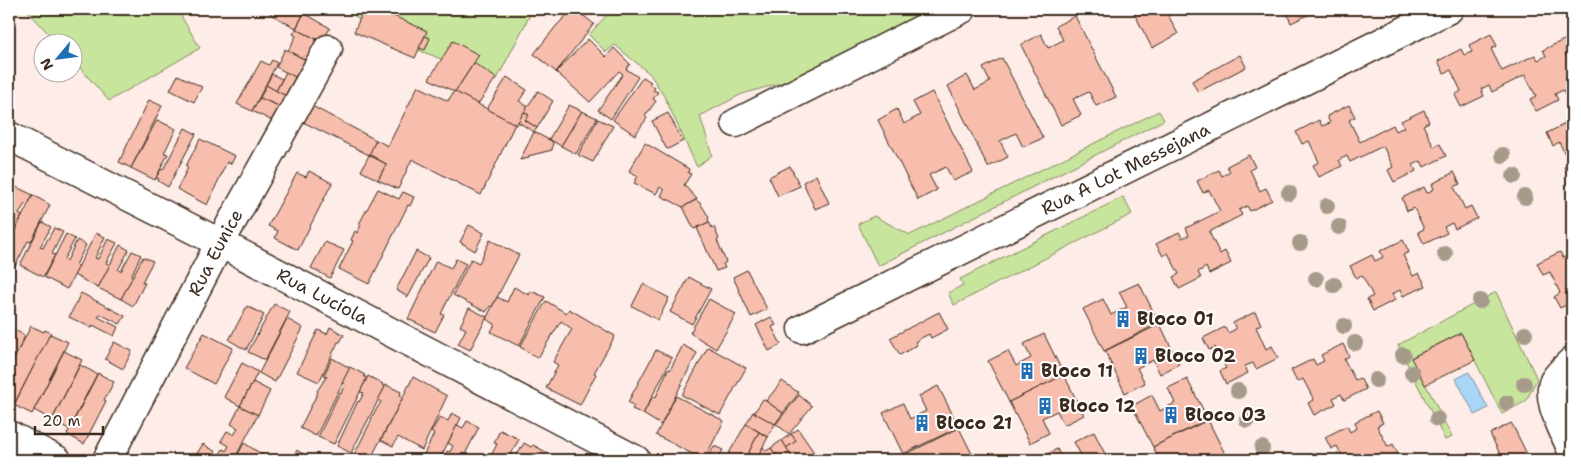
<svg xmlns="http://www.w3.org/2000/svg" width="1581" height="469" viewBox="0 0 1581 469" font-family="'Shantell Sans',sans-serif">
	<rect width="100%" height="100%" fill="#fdece7"/>
	<filter id="ink" filterUnits="userSpaceOnUse"><feTurbulence type="fractalNoise" baseFrequency=".02" numOctaves="2"/><feDisplacementMap in="SourceGraphic" scale="10" xChannelSelector="R" yChannelSelector="G"/><feConvolveMatrix kernelMatrix="1 2 1 2 8 2 1 2 1" color-interpolation-filters="sRGB"/></filter>
	<g filter="url(#ink)">
		<!-- green -->
		<g fill="#c8e59d" stroke="#82885e">
			<path d="M26 9H177L200 48 109 101 73 60 72 42H56Z"/>
			<path d="M348 9H533L496 81 371 31Z"/>
			<path d="M612 9H931L788 81 742 94 700 116 712 155 697 167 664 96 650 74 615 45 606 52 589 35Z"/>
			<path d="M1159 111 1164 120 878 266 858 224 874 216 910 235Z"/>
			<path d="M1123 197 1132 214 954 305 948 293 963 285 960 279Z"/>
			<path d="M1496 292 1537 379 1526 401 1502 414 1461 333 1412 357 1452 437 1445 440 1398 345Z"/>
		</g>
		<!-- water -->
		<path fill="#aad6f6" stroke="#7e91a0" d="M1469 372 1488 408 1475 415 1456 379Z"/>
		<!-- building -->
		<g fill="#f7beae" stroke="#3b2a1e">
			<path d="M273 9H295L304 13 296 28 270 14Z"/>
			<path d="M364 9H391L389 14 427 31 415 58 354 32Z"/>
			<path d="M573 9H575L594 24 556 72 534 54 557 25Z"/>
			<path d="M1132 9H1165L1178 34 1152 48Z"/>
			<path d="M1285 9H1320L1291 23Z"/>
			<path d="M304 13 330 28 322 42 296 29Z"/>
			<path d="M1075 16 1116 97 1096 106 1089 92 1073 99 1081 115 1061 125 1021 45 1041 34 1048 48 1063 40 1056 26Z"/>
			<path d="M296 29 322 42 311 63 288 51 296 36 293 34Z"/>
			<path d="M1491 34 1497 46 1491 49 1502 71 1535 55 1538 60 1546 56 1543 50 1566 39 1571 51 1565 54 1572 68V93L1566 96 1563 90 1555 94 1558 100 1536 111 1530 99 1536 96 1525 75 1492 92 1489 85 1481 89 1484 96 1461 107 1455 95 1461 91 1451 70 1444 73 1438 61 1461 49 1464 55 1472 52 1469 45Z"/>
			<path d="M425 36 430 38 425 50 419 48Z"/>
			<path d="M588 39 606 57 614 48 630 64 626 69 638 77 611 119 598 110 623 74 619 71 590 102 556 72Z"/>
			<path d="M453 41 479 55 455 92 429 79Z"/>
			<path d="M285 49 311 63 302 81 276 67Z"/>
			<path d="M1240 55 1246 67 1198 92 1192 81Z"/>
			<path d="M1002 58 1043 138 1023 147 1016 133 1000 141 1008 157 988 167 948 86 967 75 975 90 990 82 983 68Z"/>
			<path d="M272 60 277 63 252 111 237 104 261 61 269 65Z"/>
			<path d="M474 63 496 78 478 104 455 92Z"/>
			<path d="M286 72 297 78 288 97 276 91Z"/>
			<path d="M272 74 282 79 276 91 266 85Z"/>
			<path d="M178 75 202 87 194 102 170 90Z"/>
			<path d="M507 77 527 90 519 101 528 107 516 125 487 109Z"/>
			<path d="M643 77 651 82 649 84 655 88 653 90 658 92 653 99 656 101 645 116 647 118 635 135 613 120Z"/>
			<path d="M266 85 293 100 288 110 260 98Z"/>
			<path d="M418 86 448 101 454 91 515 124 481 195 412 159 398 189 378 180 386 164 369 154 376 140 388 146Z"/>
			<path d="M538 91 553 101 537 128 525 120 529 115 524 112Z"/>
			<path d="M932 92 973 172 953 181 946 167 929 175 937 190 918 200 878 120 897 109 904 124 920 115 913 102Z"/>
			<path d="M260 98 283 108 275 122 252 111Z"/>
			<path d="M149 100 162 106 131 168 119 162Z"/>
			<path d="M310 105 376 140 369 155 301 121Z"/>
			<path d="M569 105 582 111 561 146 549 139Z"/>
			<path d="M1349 105 1355 117 1349 120 1360 142 1393 125 1396 131 1404 127 1401 121 1424 110 1429 122 1423 125 1434 147 1440 144 1446 156 1424 167 1421 161 1413 165 1416 171 1394 182 1388 170 1393 167 1383 146 1350 162 1347 156 1339 160 1342 166 1319 177 1313 165 1319 162 1309 141 1302 144 1296 132 1319 120 1322 126 1330 123 1327 116Z"/>
			<path d="M582 111 597 118 576 154 561 146Z"/>
			<path d="M524 112 529 115 525 120 537 128 534 132 518 122Z"/>
			<path d="M668 113 683 141 668 149 666 148 652 121Z"/>
			<path d="M598 119 613 126 593 162 578 155Z"/>
			<path d="M157 120 176 129 164 153 168 154 155 180 131 168Z"/>
			<path d="M1569 122 1572 128V178L1570 179 1564 167 1570 164 1559 142 1553 146 1547 133Z"/>
			<path d="M185 128 196 134 168 187 158 181 159 179 156 178 161 169 163 170Z"/>
			<path d="M534 132 553 142 552 150 528 156 529 158 520 160Z"/>
			<path d="M200 139 235 156 231 164 227 162 207 205 177 189 188 168 186 166Z"/>
			<path d="M645 143 689 169 688 173 691 174 684 185 697 199 683 207 661 196 664 190 660 187 656 194 634 183 638 176 629 171Z"/>
			<path d="M369 155 386 164 378 180 361 171Z"/>
			<path d="M1249 155 1255 167 1250 170 1260 191 1266 188 1272 200 1250 211 1247 206 1239 210 1242 215 1209 232 1220 254 1225 251 1231 263 1209 274 1206 267 1198 272 1201 278 1179 289 1173 277 1179 274 1168 253 1163 256 1156 244 1179 232 1182 238 1189 235 1186 228 1220 211 1209 190 1203 193 1197 181 1219 170 1222 176 1230 172 1227 166Z"/>
			<path d="M790 166 800 186 778 196 769 177Z"/>
			<path d="M309 171 332 183 298 250 275 238 278 231 268 226 297 173 306 177Z"/>
			<path d="M1454 172 1460 184 1454 187 1465 209 1471 206 1477 218 1455 229 1452 223 1444 227 1447 233 1424 244 1418 232 1424 229 1414 208 1407 211 1402 198 1424 187 1427 193 1434 189 1432 184Z"/>
			<path d="M816 175 829 203 815 209 803 182Z"/>
			<path d="M14 186 33 195 28 205 25 204 23 207 19 214 22 216 13 233 10 231 9 234V197Z"/>
			<path d="M378 189 399 199 403 192 414 197 410 206 408 205 369 284 339 269 353 241 351 240 355 231 357 233 361 225 359 224Z"/>
			<path d="M33 195 50 205 31 242 28 241 9 278V242Z"/>
			<path d="M696 200 700 203 709 217 708 218 709 222 694 229 683 207Z"/>
			<path d="M42 222 51 227 40 247 43 248 54 228 63 232 52 254 55 255 43 277 20 265Z"/>
			<path d="M709 222 712 228 714 227 719 239 717 240 726 262 723 264 725 268 716 271 697 228Z"/>
			<path d="M469 225 484 233 475 251 460 242Z"/>
			<path d="M96 233 105 237 95 258 98 259 108 239 117 243 106 263 110 265 98 288 74 275Z"/>
			<path d="M66 234 75 239 64 259 67 261 77 240 86 245 76 265 79 266 67 289 44 277Z"/>
			<path d="M490 240 519 255 492 307 490 306 486 312 453 295 471 259 479 263Z"/>
			<path d="M1403 240 1409 252 1403 255 1410 270 1413 276 1419 273 1426 286 1403 296 1400 290 1392 294 1395 300 1373 311 1367 299 1373 296 1362 275 1356 278 1350 266 1372 255 1375 261 1383 257 1380 251Z"/>
			<path d="M325 242 344 250 330 278 311 268Z"/>
			<path d="M120 245 129 250 118 270 121 271 132 251 141 255 131 276 133 277 121 299 98 288Z"/>
			<path d="M1572 246V302L1560 308 1554 297 1560 293 1550 272 1543 275 1537 263 1560 252 1563 258 1571 254 1567 248Z"/>
			<path d="M416 251 429 258 408 297 396 290Z"/>
			<path d="M143 257 153 261 142 282 145 283 133 306 121 299Z"/>
			<path d="M456 259 466 264 441 314 444 315 435 332 408 319 436 261 451 268Z"/>
			<path d="M747 270 767 309 751 317 733 277Z"/>
			<path d="M689 277 711 289 692 324 670 312Z"/>
			<path d="M1139 283 1159 323 1104 351 1083 309 1103 299 1111 315 1127 307 1119 292Z"/>
			<path d="M643 284 669 298 658 320 632 306Z"/>
			<path d="M514 287 529 295 531 291 545 297 519 346 491 332 495 324 486 319 497 297 507 302Z"/>
			<path d="M81 293 125 316 120 324 100 314 98 317 118 327 114 336 93 325 92 328 69 317Z"/>
			<path d="M709 299 736 314 716 349 690 333Z"/>
			<path d="M546 301 566 313 569 309 615 336 594 373 596 374 580 405 546 388 558 365 553 362 572 329 561 321 538 358 520 347Z"/>
			<path d="M274 304 290 312 265 360 248 352Z"/>
			<path d="M247 306 264 315 246 350 229 340Z"/>
			<path d="M469 308 487 317 470 350 458 344 466 329 460 326Z"/>
			<path d="M939 312 948 329 931 338 929 334 923 337 915 342 917 345 900 355 890 338Z"/>
			<path d="M1255 312 1261 324 1256 327 1266 349 1272 346 1278 358 1256 369 1253 363 1245 366 1248 373 1226 384 1220 371 1226 368 1215 347 1209 350 1203 338 1225 327 1228 333 1236 329 1233 323Z"/>
			<path d="M771 317 776 325 772 327 781 344 769 351 756 325Z"/>
			<path d="M287 319 303 328 275 382 259 373Z"/>
			<path d="M1160 324 1179 364 1160 374 1153 360 1137 368 1145 383 1125 393 1105 351Z"/>
			<path d="M9 326 25 336 9 369Z"/>
			<path d="M31 326 44 332 45 330 51 333 10 412H9V369Z"/>
			<path d="M330 327 344 335 340 342H338L319 382 297 372 318 330 327 334Z"/>
			<path d="M204 333 233 348 214 384 184 368Z"/>
			<path d="M1461 333 1475 360 1425 385 1411 358Z"/>
			<path d="M50 334 68 342 32 414 14 405Z"/>
			<path d="M1044 334 1064 375 1009 402 988 361 1008 351 1016 366 1031 358 1024 344Z"/>
			<path d="M114 342 132 351 123 369 105 359Z"/>
			<path d="M1343 344 1349 356 1344 359 1355 380 1360 378 1366 389 1344 400 1341 394 1333 398 1336 404 1314 415 1308 403 1314 400 1303 379 1297 382 1291 370 1313 359 1316 365 1324 361 1321 355Z"/>
			<path d="M683 345 697 353 661 425 643 414 653 396 656 397 668 369 670 370Z"/>
			<path d="M708 347 746 368 720 415 682 395Z"/>
			<path d="M656 350 672 358 643 414 632 409 634 406 628 402Z"/>
			<path d="M64 351 82 360 52 420 34 410Z"/>
			<path d="M332 358 350 368 316 436 300 428 318 392 317 391 327 376 324 375Z"/>
			<path d="M242 363 258 372 240 406 224 397Z"/>
			<path d="M80 365 97 374 69 429 52 420Z"/>
			<path d="M350 367 365 375 364 377 367 378 334 444 318 437 340 392 341 393 345 384 342 383Z"/>
			<path d="M98 373 114 382 104 400 106 401 84 444 67 434Z"/>
			<path d="M1064 375 1084 415 1064 425 1057 411 1042 418 1049 433 1030 443 1009 402Z"/>
			<path d="M368 376 383 384 382 385 385 387 351 453 337 446 358 401 359 402 364 393 360 392Z"/>
			<path d="M413 377 447 396 422 450 398 437 393 446 381 440Z"/>
			<path d="M1187 379 1208 419 1153 447 1132 406 1152 395 1160 411 1175 403 1168 388Z"/>
			<path d="M782 381 799 393 783 413 766 401Z"/>
			<path d="M253 382 270 391 258 415 240 406Z"/>
			<path d="M386 385 401 392 400 395 403 397 370 460H364L354 455 372 419 371 418 381 402 378 400Z"/>
			<path d="M938 386 959 427 903 454 883 413 903 403 910 419 926 411 919 396Z"/>
			<path d="M799 395 812 406 789 434 776 424Z"/>
			<path d="M676 396 724 421 704 460 656 435Z"/>
			<path d="M763 399 783 413 775 424 754 413Z"/>
			<path d="M240 406 258 415 236 456 234 460H212L214 455 218 457 223 449 226 451 229 446 221 441 227 431 234 435 238 428 231 424Z"/>
			<path d="M1377 411 1383 423 1377 426 1388 447 1393 444 1399 456 1391 460H1344L1337 446 1331 449 1325 437 1347 426 1350 432 1357 428 1355 422Z"/>
			<path d="M753 412 775 424 768 437 746 424Z"/>
			<path d="M452 413 461 418 439 460H421L434 434 431 432 440 417 448 421Z"/>
			<path d="M1208 420 1228 460H1204L1202 456 1193 460H1159L1153 447Z"/>
			<path d="M467 421 479 427 462 460H443L447 451 450 452 453 446 448 443 457 425 463 428Z"/>
			<path d="M1511 423 1512 424 1530 460H1503L1490 434Z"/>
			<path d="M746 424 759 432 745 460H725Z"/>
			<path d="M959 428 975 460H906L904 455Z"/>
			<path d="M798 429 817 457 812 460H794L786 448 796 441 791 434Z"/>
			<path d="M500 430 519 439 508 460H489L497 444 494 443Z"/>
			<path d="M759 432 768 437 756 460H745Z"/>
			<path d="M1094 432 1108 460H1074L1082 457 1074 442Z"/>
			<path d="M791 434 796 441 786 448 782 440Z"/>
			<path d="M782 440 792 457 787 460H779L771 448Z"/>
			<path d="M244 443 263 455 260 460H235Z"/>
			<path d="M524 443 531 447 533 445 561 460H514Z"/>
			<path d="M203 444 216 452 212 460H193Z"/>
			<path d="M714 446 723 450 717 460H707Z"/>
			<path d="M763 447 766 451 771 448 779 460H756Z"/>
			<path d="M1057 449 1063 460H1039L1038 459Z"/>
			<path d="M297 450 298 451 314 460H291Z"/>
		</g>
		<g fill="none" stroke-linecap="round" stroke-linejoin="round">
			<!-- minor casing -->
			<g stroke="#3b2a1e" stroke-width="31">
				<g id="minor">
					<path d="M736 123 962 9"/>
					<path id="s1" d="M9 136 220 243 636 460"/>
					<path id="s2" d="M802 329 1449 9"/>
					<path d="M1572 361C1566 367 1558 374 1554 381 1545 400 1565 432 1572 451"/>
					<path d="M9 435 57 460"/>
					<path id="s3" d="M107 460 220 243 328 49"/>
				</g>
			</g>
			<!-- minor -->
			<use href="#minor" stroke="#fff" stroke-width="28"/>
		</g>
		<!-- trees -->
		<g fill="#a69b8a">
			<circle cx="1503" cy="155" r="8"/>
			<circle cx="1514" cy="176" r="8"/>
			<circle cx="1289" cy="193" r="8"/>
			<circle cx="1525" cy="197" r="8"/>
			<circle cx="1327" cy="206" r="8"/>
			<circle cx="1339" cy="227" r="8"/>
			<circle cx="1300" cy="243" r="8"/>
			<circle cx="1445" cy="254" r="8"/>
			<circle cx="1316" cy="279" r="8"/>
			<circle cx="1334" cy="285" r="8"/>
			<circle cx="1480" cy="301" r="8"/>
			<circle cx="1344" cy="326" r="8"/>
			<circle cx="1525" cy="334" r="8"/>
			<circle cx="1355" cy="343" r="8"/>
			<circle cx="1403" cy="355" r="8"/>
			<circle cx="1412" cy="373" r="8"/>
			<circle cx="1376" cy="380" r="8"/>
			<circle cx="1524" cy="384" r="8"/>
			<circle cx="1238" cy="391" r="8"/>
			<circle cx="1507" cy="403" r="8"/>
			<circle cx="1437" cy="419" r="8"/>
			<circle cx="1247" cy="420" r="8"/>
			<circle cx="1262" cy="448" r="8"/>
		</g>
	</g>
	<!-- icons -->
	<defs>
		<g id="building-bare" transform="scale(1.35)"><path d="M-4-6H4V6H1V3H-1V6H-4ZM-2.5-4.3h1.7v1.8h-1.7ZM.8-4.3h1.7v1.8H.8ZM-2.5-1h1.7V.8h-1.7ZM.8-1h1.7V.8H.8Z" fill="#1f6fb2" stroke="#fff" stroke-width="2.5" paint-order="stroke"/></g>
	</defs>
	<g fill-rule="evenodd">
		<use href="#building-bare" x="1123" y="319"/>
		<use href="#building-bare" x="1141" y="356"/>
		<use href="#building-bare" x="1027" y="371"/>
		<use href="#building-bare" x="1045" y="406"/>
		<use href="#building-bare" x="1171" y="415"/>
		<use href="#building-bare" x="922" y="423"/>
	</g>
	<g text-anchor="middle" dominant-baseline="central" stroke-width="4" stroke-linejoin="round" paint-order="stroke">
		<!-- street labels -->
		<g font-size="18" fill="#3b2a1e" stroke="#fff">
			<text stroke="none"><textPath href="#s2" startOffset="361">Rua A Lot Messejana</textPath></text>
			<text stroke="none"><textPath href="#s3" startOffset="234">Rua Eunice</textPath></text>
			<text stroke="none"><textPath href="#s1" startOffset="352">Rua Lucíola</textPath></text>
		</g>
		<!-- poi labels -->
		<g font-size="18" font-weight="bold" fill="#3b2a1e" stroke="#fff" text-anchor="start">
			<text x="1137" y="319">Bloco 01</text>
			<text x="1155" y="356">Bloco 02</text>
			<text x="1041" y="371">Bloco 11</text>
			<text x="1059" y="406">Bloco 12</text>
			<text x="1185" y="415">Bloco 03</text>
			<text x="936" y="423">Bloco 21</text>
		</g>
	</g>
	<!-- margin -->
	<rect width="1581" height="469" fill="none" stroke="#fff" stroke-width="30"/>
	<rect x="15" y="15" width="1551" height="439" fill="none" stroke="#3b2a1e" stroke-width="2" filter="url(#ink)"/>
	<!-- north arrow -->
	<g transform="translate(58 58) rotate(241)"><circle r="24" fill="#ffffff" stroke="#b1aaa5"/>
	<path d="M0-4L9 19L0 12L-9 19Z" fill="#1f6fb2"/>
	<text y="-8" font-size="14" font-weight="bold" text-anchor="middle" fill="#3b2a1e">N</text>
	</g>
	<!-- scale -->
	<path d="M35 426v8h68v-8" fill="none" stroke="#3b2a1e" stroke-width="2.5"/>
	<text x="42" y="426" font-size="15" fill="#3b2a1e" stroke="#ffffff" stroke-width="4" paint-order="stroke">20 m</text>
</svg>
